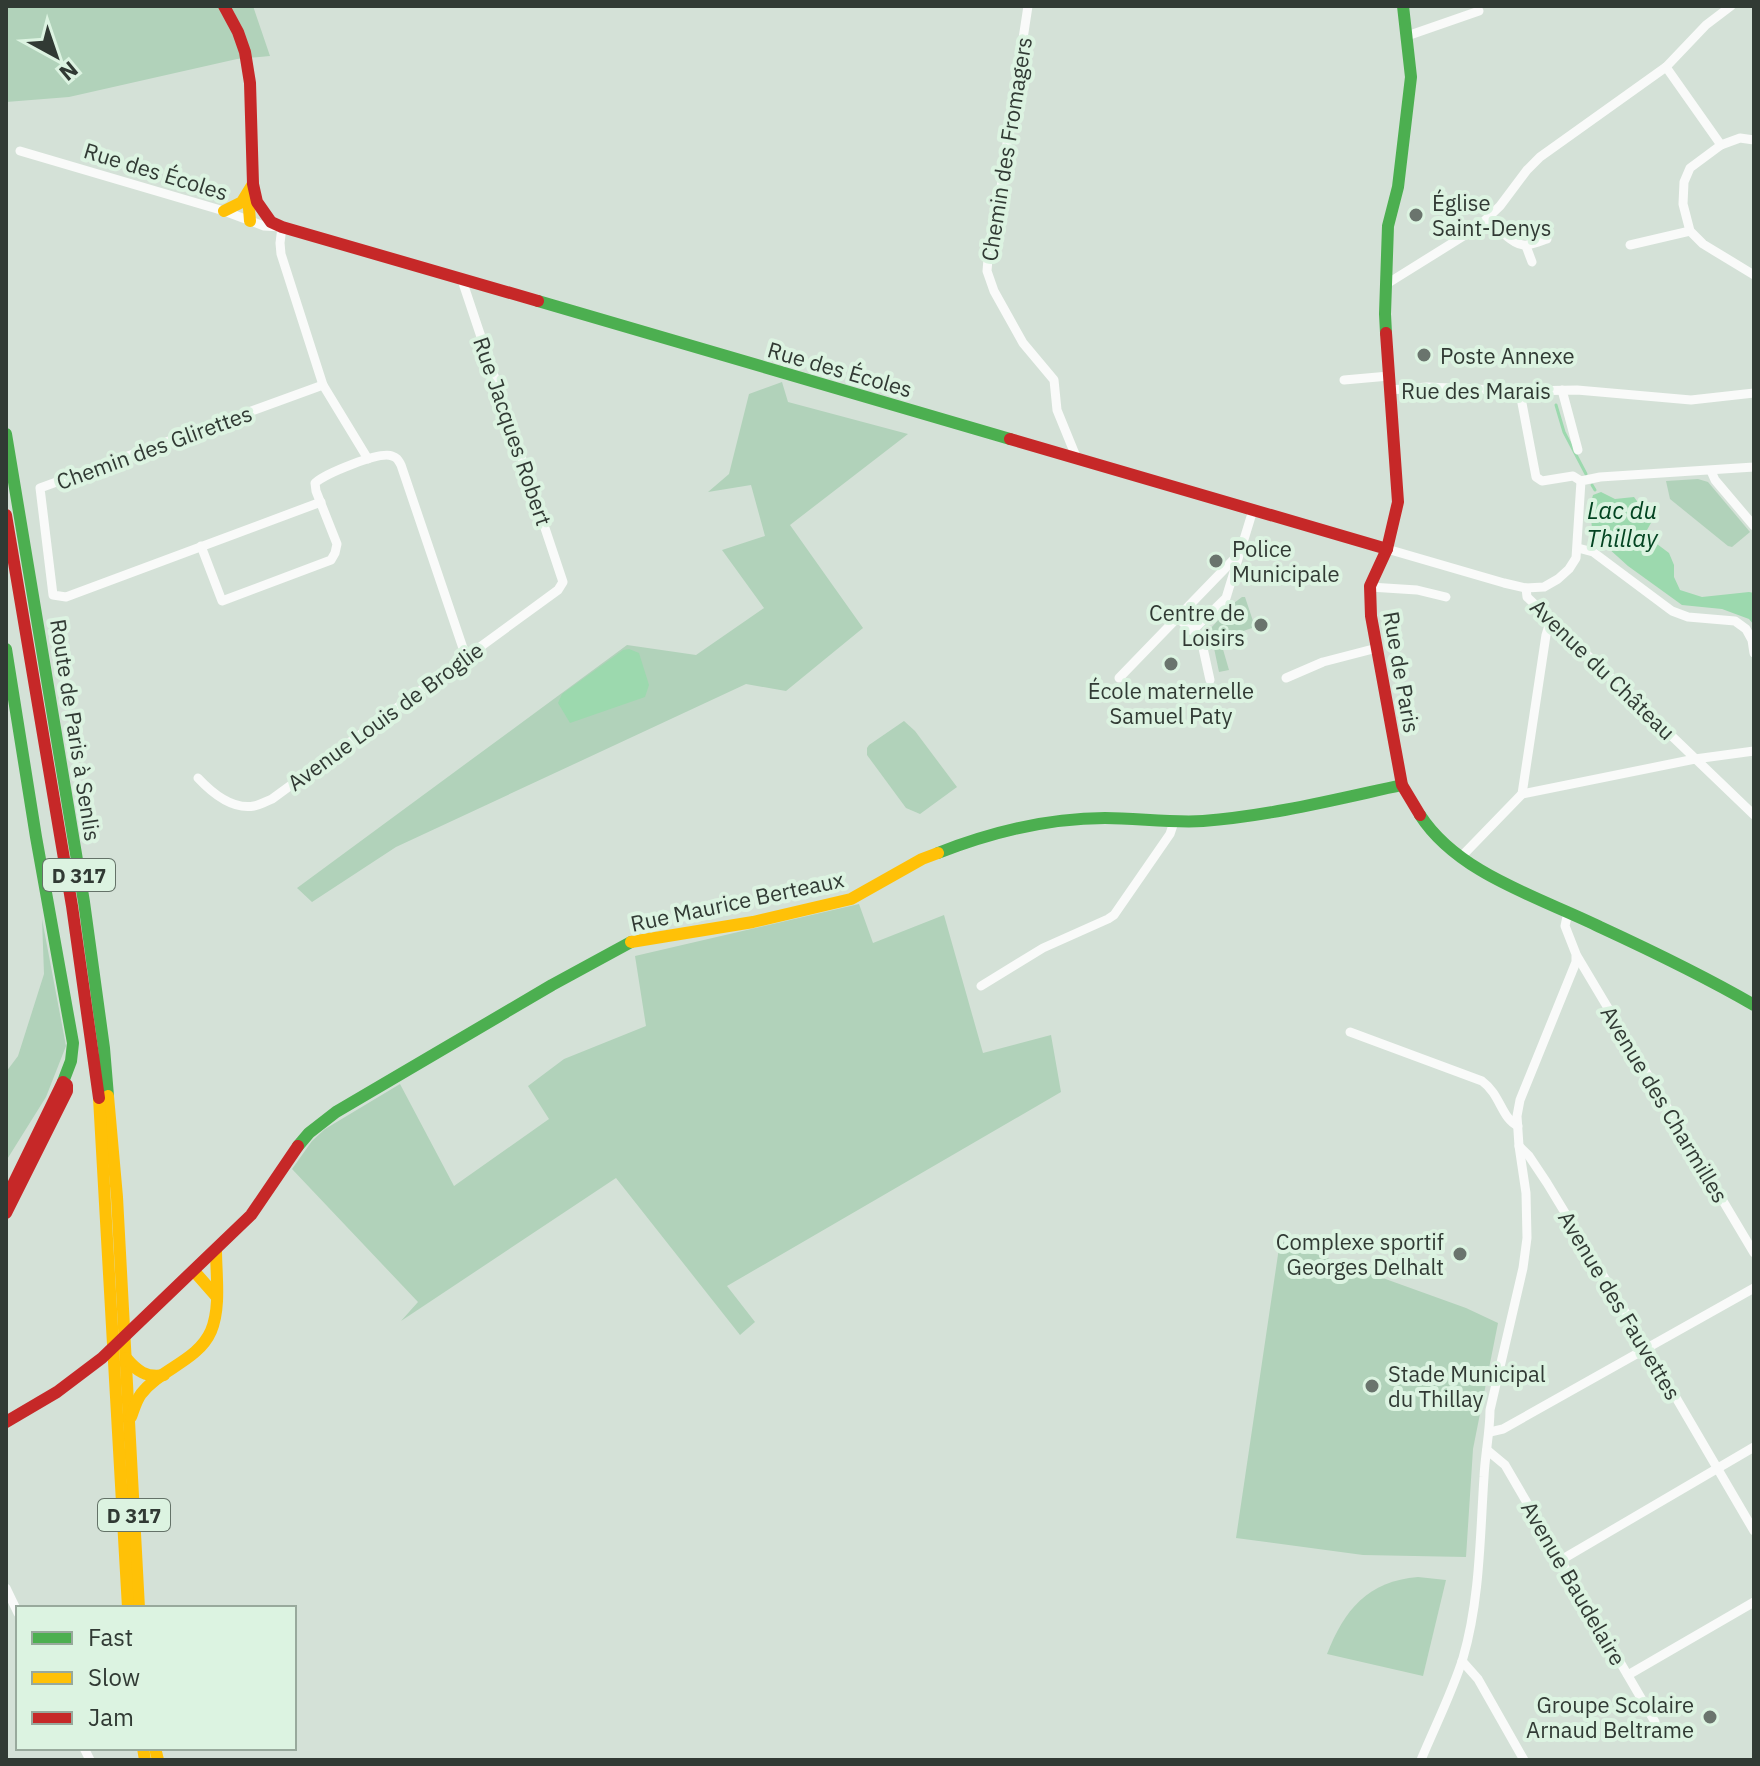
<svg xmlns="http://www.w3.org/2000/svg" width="1760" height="1766" viewBox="0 0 1760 1766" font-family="'IBM Plex Sans',sans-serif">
	<rect width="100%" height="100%" fill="#d4e1d7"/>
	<!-- green -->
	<g fill="#b1d2ba">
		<path d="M6 6H253L270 56 237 59 69 97 6 102Z"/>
		<path d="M782 382 788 402 908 434 790 525 863 628 786 691 746 684 396 847 312 902 297 888 627 645 696 655 764 608 722 550 765 536 751 485 708 492 729 474 749 394Z"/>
		<path d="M1698 479 1708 482 1750 532 1732 547 1728 546 1670 499 1666 481Z"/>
		<path d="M1242 597H1245L1255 627 1220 639 1229 670 1219 672 1210 629 1234 603Z"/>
		<path d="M904 721 915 731 957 787 920 814 906 808 867 755V748L869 745Z"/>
		<path d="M859 904 873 943 944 915 983 1053 1051 1035 1061 1092 727 1286 755 1322 740 1335 616 1178 401 1321 418 1302 292 1169 312 1141 325 1129 400 1084 454 1186 549 1119 528 1086 564 1059 646 1026 635 956Z"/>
		<path d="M42 919 66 1046 46 1097 6 1161V1072L18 1056 44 974Z"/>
		<path d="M1280 1241 1466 1308 1498 1323 1473 1449 1466 1557 1363 1555 1236 1538Z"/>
		<path d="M1418 1577 1446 1580 1423 1676 1327 1654C1344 1610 1368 1581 1418 1577Z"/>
	</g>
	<!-- water -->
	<g fill="#9cd9ae">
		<path d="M1601 492 1615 499 1634 497 1642 508 1657 512 1647 530 1649 538 1669 553 1674 565V577L1680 590 1702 597 1749 592 1754 593V625L1749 619 1722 609 1682 605 1628 566 1597 538 1592 529 1590 506 1593 495Z"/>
		<path d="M629 649 639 653 649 685 645 697 570 723 558 703 562 694 623 650Z"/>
	</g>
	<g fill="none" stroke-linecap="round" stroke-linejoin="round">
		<!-- stream -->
		<g stroke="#9cd9ae" stroke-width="3">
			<path d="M1556 405 1564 432 1586 474"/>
			<path d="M1592 485 1595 490"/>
		</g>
		<!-- street -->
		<g stroke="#f9faf9" stroke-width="9">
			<path d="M1028 6 1006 150V162L989 247 987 271 994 291 1023 343 1054 380 1057 410 1077 459"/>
			<path d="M1407 36 1479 11"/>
			<path d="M1666 67 1721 145"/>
			<path d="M1754 140 1740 138 1721 145 1690 168 1684 182 1683 204 1690 231 1703 244 1754 275"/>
			<path d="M20 151 224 211 264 226 282 227 280 243 281 254 323 385 368 459"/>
			<path d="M1488 218C1498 227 1513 247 1527 245 1534 244 1541 241 1547 239"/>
			<path d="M1630 245 1690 231"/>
			<path d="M1526 246 1532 262"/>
			<path d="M1385 285 1478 227 1500 206 1527 170 1540 157 1666 67 1706 25 1731 6"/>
			<path d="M1344 380 1389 376"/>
			<path d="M1390 390 1427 387 1520 391 1577 390 1691 400 1754 393"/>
			<path d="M1562 390 1578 450"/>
			<path d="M1521 398 1536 477 1542 481 1573 476 1581 481"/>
			<path d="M1711 471 1715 480 1754 526"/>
			<path d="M321 502 66 597 53 595 40 488 323 385"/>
			<path d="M201 546 222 601 331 560 335 553 337 544 316 491 315 483C325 474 379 451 392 456 398 458 398 460 401 465L466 657"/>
			<path d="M1578 548 1593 552 1672 611 1688 617 1735 621 1746 629 1752 640 1754 653"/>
			<path d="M1387 549 1504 583 1526 588 1544 587 1558 579 1569 569 1576 558 1581 481 1600 477 1754 467"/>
			<path d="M1370 587 1417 590 1446 597"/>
			<path d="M1526 588 1527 597 1754 815"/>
			<path d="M1177 617 1192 631 1226 598 1253 510"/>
			<path d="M1193 630 1201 639 1210 680"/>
			<path d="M1119 678 1239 554"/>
			<path d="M1286 678 1323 662 1377 648"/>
			<path d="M198 778C212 793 232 810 254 806 260 805 267 801 272 799L558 590 563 582 462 280"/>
			<path d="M1522 794 1695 759 1754 751"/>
			<path d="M1522 794 1546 635 1551 619"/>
			<path d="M1460 858 1522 794"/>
			<path d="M1577 956 1754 1253"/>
			<path d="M981 986 1043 948 1108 919 1114 915 1170 834 1174 822"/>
			<path d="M1350 1032 1482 1081C1501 1095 1501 1118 1518 1126"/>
			<path d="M1519 1146 1529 1156 1547 1183 1647 1348 1754 1531"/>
			<path d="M1490 1432 1503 1429 1754 1288"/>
			<path d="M1487 1450 1505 1465 1655 1722"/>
			<path d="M1561 1560 1754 1447"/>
			<path d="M6 1588 18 1613"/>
			<path d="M1462 1661 1478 1679 1524 1760"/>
			<path d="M1628 1675 1754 1602"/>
			<path d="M84 1748 90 1760"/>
			<path d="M1421 1760C1435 1726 1452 1693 1463 1658 1480 1600 1480 1536 1484 1477 1485 1454 1490 1432 1490 1410L1523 1268 1527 1238 1526 1193 1519 1146 1517 1116 1520 1100 1576 962V954L1565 926 1568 912"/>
		</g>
		<!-- fast -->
		<g stroke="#4caf50" stroke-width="12">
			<path d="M538 301 1010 439"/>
			<path d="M1386 333 1385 314 1388 226 1398 187 1411 77 1403 6"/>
			<path d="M6 434 84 902 104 1048 108 1096"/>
			<path d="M6 649 36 837 73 1043 71 1061 63 1082"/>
			<path d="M1420 815C1458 874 1539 897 1600 927 1652 951 1704 976 1754 1005"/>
			<path d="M938 853C992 832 1047 818 1105 818 1137 818 1171 823 1203 821 1270 816 1337 799 1402 785"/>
			<path d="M298 1146 309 1133 336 1112 552 985 631 942"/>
		</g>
		<!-- slow -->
		<g stroke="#ffc107" stroke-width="12">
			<path d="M248 196 250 221"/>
			<path d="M224 211 242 202 253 184"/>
			<path d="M631 942 753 922 851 899 922 859 938 853"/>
			<path d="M108 1096 117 1197 139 1608"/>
			<path d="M99 1098 128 1608"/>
			<path d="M194 1271 216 1296"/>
			<path d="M126 1358C137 1371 146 1378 164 1375"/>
			<path d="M131 1417C134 1409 136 1401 141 1394 160 1369 198 1361 211 1331 221 1307 216 1275 216 1250"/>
			<path d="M143 1748 145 1760"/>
			<path d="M155 1748 158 1760"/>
		</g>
		<!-- jam -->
		<g stroke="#c62828" stroke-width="12">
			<path d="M224 6 238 32 245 52 250 83 253 184 257 202 271 222 282 227 538 301"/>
			<path d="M1386 333 1398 502 1387 549 1370 586 1371 616 1402 785 1420 815"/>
			<path d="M1010 439 1387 549"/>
			<path d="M6 515 72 906 99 1098"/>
			<path d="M6 1199 63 1082 67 1085V1091L6 1213"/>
			<path d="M6 1422 57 1392 102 1358 251 1215 298 1146"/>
		</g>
	</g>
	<!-- markers -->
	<g fill="#6a746d" stroke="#dcf3e1" stroke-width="3">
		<circle cx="1416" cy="215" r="8"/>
		<circle cx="1424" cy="355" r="8"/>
		<circle cx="1216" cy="561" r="8"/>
		<circle cx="1261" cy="625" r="8"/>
		<circle cx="1171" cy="664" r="8"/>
		<circle cx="1460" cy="1254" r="8"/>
		<circle cx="1372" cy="1386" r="8"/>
		<circle cx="1710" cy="1717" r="8"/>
	</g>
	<g text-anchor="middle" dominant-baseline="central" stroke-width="8" stroke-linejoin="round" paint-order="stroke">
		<!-- shield labels -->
		<g fill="#dcf3e1" stroke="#647268" stroke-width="2">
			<rect x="43" y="859" width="72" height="32" rx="6"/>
			<rect x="98" y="1499" width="72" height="32" rx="6"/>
		</g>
		<g font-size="20" font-weight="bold" fill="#313a34">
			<text x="79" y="875">D 317</text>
			<text x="134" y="1515">D 317</text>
		</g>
		<!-- street labels -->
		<g font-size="22" fill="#313a34" stroke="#dcf3e1">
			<text transform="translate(1006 149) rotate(-81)">Chemin des Fromagers</text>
			<text transform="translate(156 171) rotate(17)">Rue des Écoles</text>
			<text transform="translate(840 369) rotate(16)">Rue des Écoles</text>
			<text x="1476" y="390">Rue des Marais</text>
			<text transform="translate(513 431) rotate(71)">Rue Jacques Robert</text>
			<text transform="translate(154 447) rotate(-20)">Chemin des Glirettes</text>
			<text transform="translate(1603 669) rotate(44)">Avenue du Château</text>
			<text transform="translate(1402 672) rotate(80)">Rue de Paris</text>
			<text transform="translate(385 716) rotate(-36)">Avenue Louis de Broglie</text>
			<text transform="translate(76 730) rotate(81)">Route de Paris à Senlis</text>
			<text transform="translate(737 901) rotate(-12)">Rue Maurice Berteaux</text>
			<text transform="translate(1665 1104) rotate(59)">Avenue des Charmilles</text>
			<text transform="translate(1620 1305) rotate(59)">Avenue des Fauvettes</text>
			<text transform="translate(1574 1583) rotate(60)">Avenue Baudelaire</text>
		</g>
		<!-- poi labels -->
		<g font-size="22" fill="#313a34" stroke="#dcf3e1" text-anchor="start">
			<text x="1432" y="202">Église<tspan x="1432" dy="25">Saint-Denys</tspan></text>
			<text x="1440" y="355">Poste Annexe</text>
			<text x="1232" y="548">Police<tspan x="1232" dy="25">Municipale</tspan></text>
			<text x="1245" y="612" text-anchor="end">Centre de<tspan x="1245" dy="25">Loisirs</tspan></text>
			<text x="1171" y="690" text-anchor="middle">École maternelle<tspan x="1171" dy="25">Samuel Paty</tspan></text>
			<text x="1444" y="1241" text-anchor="end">Complexe sportif<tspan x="1444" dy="25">Georges Delhalt</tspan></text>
			<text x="1388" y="1373">Stade Municipal<tspan x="1388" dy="25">du Thillay</tspan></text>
			<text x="1694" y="1704" text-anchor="end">Groupe Scolaire<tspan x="1694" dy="25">Arnaud Beltrame</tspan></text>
		</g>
		<!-- water labels -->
		<g font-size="24" font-style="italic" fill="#034421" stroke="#dcf3e1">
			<text x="1622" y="510">Lac du<tspan x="1622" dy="28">Thillay</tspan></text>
		</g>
	</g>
	<!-- border -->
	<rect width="1760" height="1766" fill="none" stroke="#313a34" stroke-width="16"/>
	<!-- legend -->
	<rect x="16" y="1606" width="280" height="144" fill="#dcf3e1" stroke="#98a99c" stroke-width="2"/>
	<rect x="32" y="1632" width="40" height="12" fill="#4caf50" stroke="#98a99c" stroke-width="2"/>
	<text x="88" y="1646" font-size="24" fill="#313a34">Fast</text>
	<rect x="32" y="1672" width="40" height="12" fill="#ffc107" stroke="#98a99c" stroke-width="2"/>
	<text x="88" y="1686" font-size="24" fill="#313a34">Slow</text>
	<rect x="32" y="1712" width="40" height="12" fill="#c62828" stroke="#98a99c" stroke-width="2"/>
	<text x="88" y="1726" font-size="24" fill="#313a34">Jam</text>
	<!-- north arrow -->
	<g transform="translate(56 56) rotate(140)" stroke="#dcf3e1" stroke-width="6" paint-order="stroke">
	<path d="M0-6L14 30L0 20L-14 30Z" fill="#313a34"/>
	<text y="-12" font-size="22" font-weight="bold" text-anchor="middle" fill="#313a34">N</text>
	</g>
</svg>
